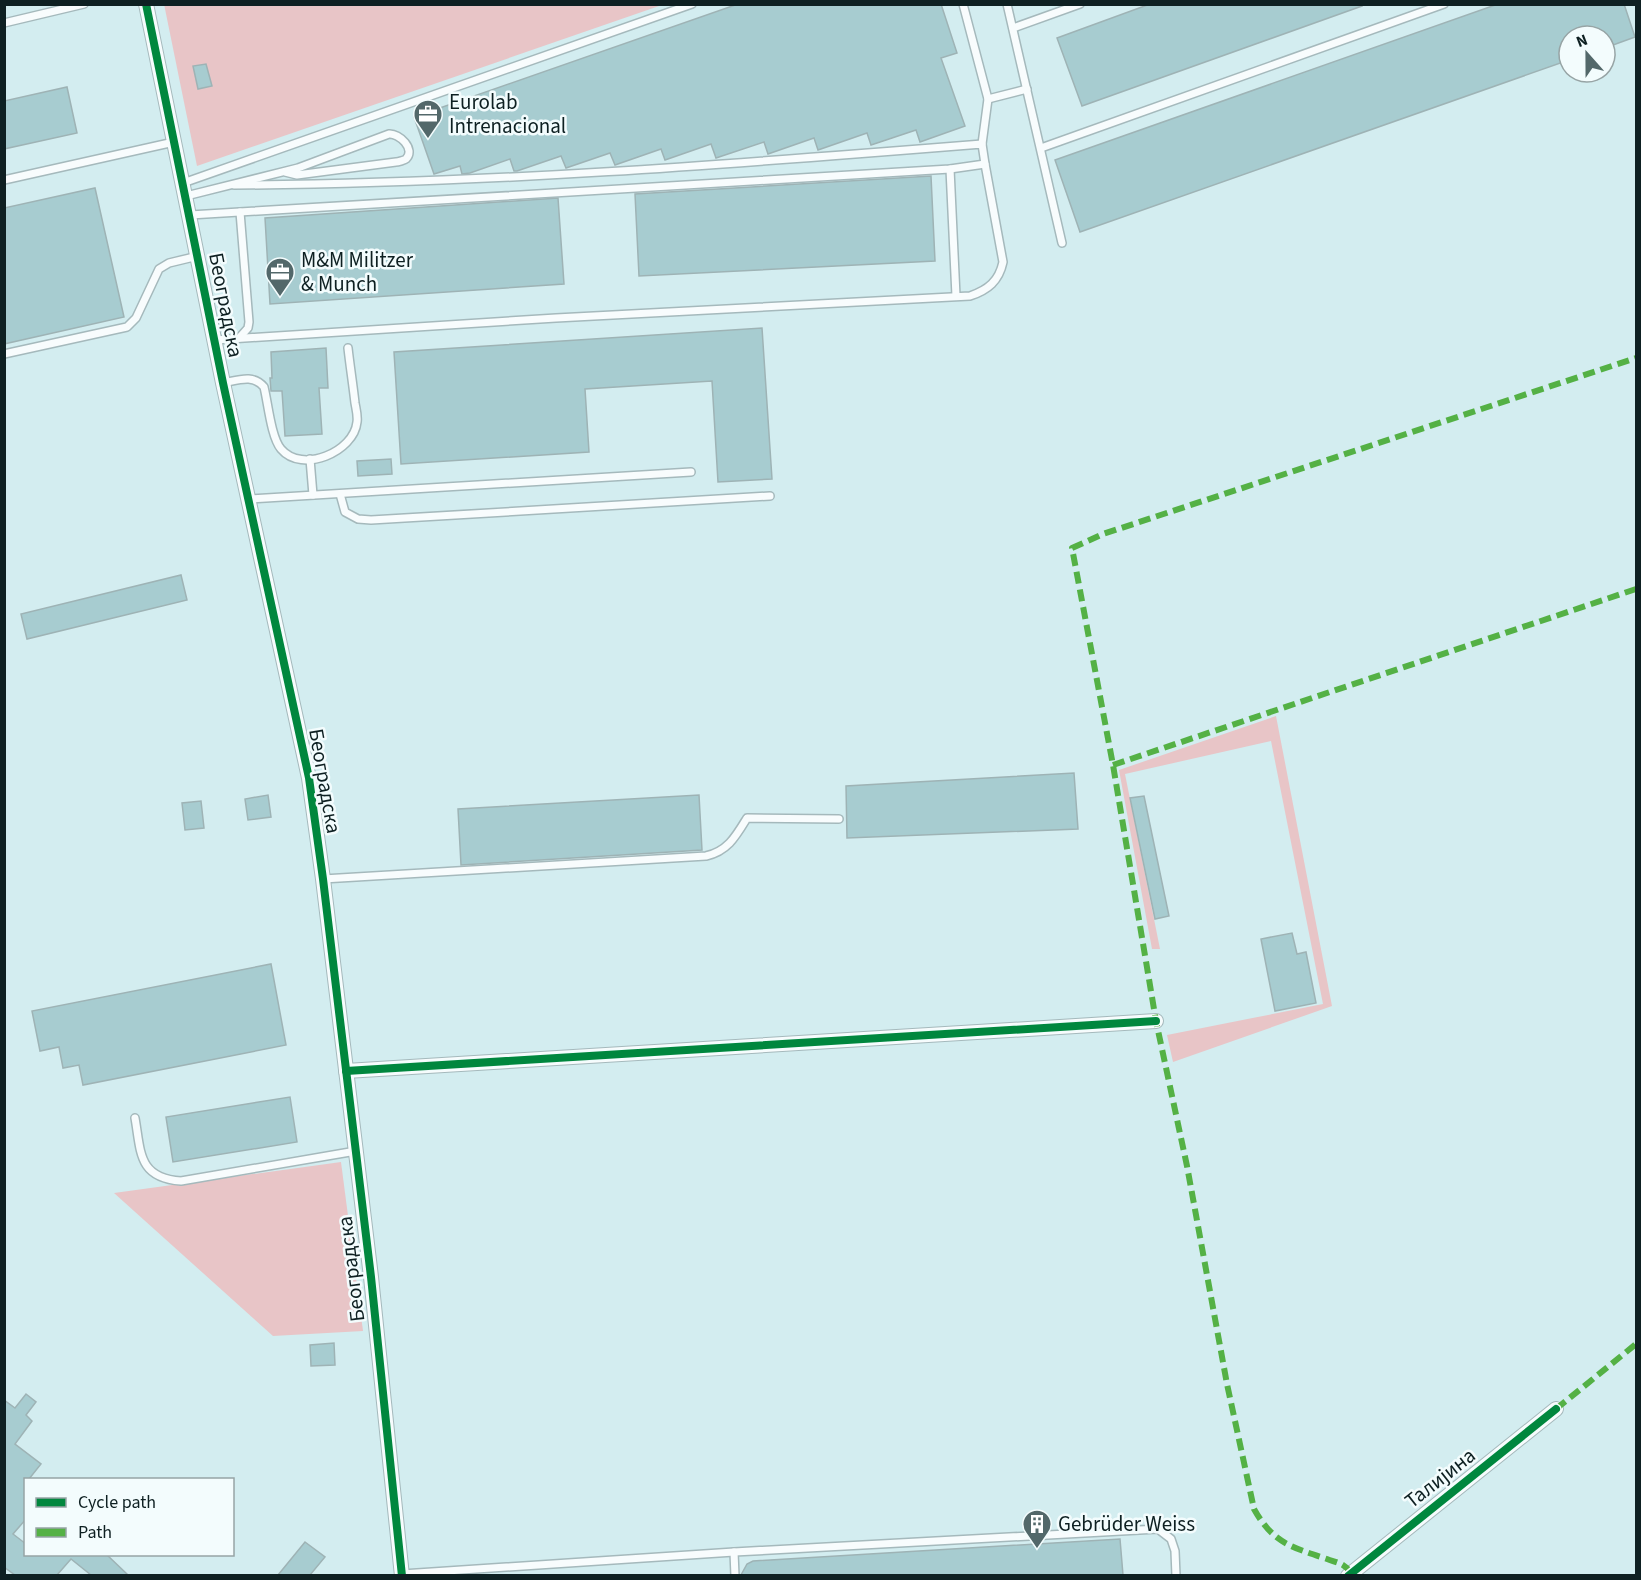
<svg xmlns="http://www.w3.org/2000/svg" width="1641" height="1580" viewBox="0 0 1641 1580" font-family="'Source Sans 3',sans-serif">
	<rect width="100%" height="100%" fill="#d3edf0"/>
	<!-- green -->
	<g fill="#e8c5c7">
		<path d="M164 4 662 5 197 166Z"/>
		<path d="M1276 716 1332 1006 1173 1062 1167 1035 1323 1004 1271 741 1125 774 1160 949H1152L1119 770Z"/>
		<path d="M341 1162 363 1331 273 1336 114 1193Z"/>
	</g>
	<!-- building -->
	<g fill="#a7ccd0" stroke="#9eb3b5" stroke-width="1.5">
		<path d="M738 4H941L957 53 941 58 965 126 920 142 916 130 871 145 867 133 818 150 814 138 768 154 764 142 716 158 711 144 665 160 661 149 615 165 610 153 566 168 561 156 517 171H514L510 159 470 173 462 174 460 166 434 174 414 117Z"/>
		<path d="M1150 4H1361L1362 6 1082 106 1057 38Z"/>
		<path d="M1498 4H1624L1635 37 1605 48V36H1569V60L1080 232 1055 160Z"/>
		<path d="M206 64 212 86 198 89 193 66Z"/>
		<path d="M67 87 77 133 4 149V101Z"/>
		<path d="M931 176 935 261 639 276 635 194Z"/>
		<path d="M95 188 124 317 4 344V208Z"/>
		<path d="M558 198 564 284 270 304 265 218Z"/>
		<path d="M762 328 772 479 718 482 712 381 585 389 589 452 401 464 394 352Z"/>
		<path d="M326 348 328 388H319L322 434 285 436 282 391H271L270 378H272L271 352Z"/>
		<path d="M391 459 392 474 358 476 357 461Z"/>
		<path d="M181 575 187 600 27 639 21 614Z"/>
		<path d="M1074 773 1078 829 847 838 846 786Z"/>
		<path d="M268 795 271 817 248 820 245 799Z"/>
		<path d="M699 795 702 850 461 865 458 809Z"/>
		<path d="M1144 796 1169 916 1155 919 1130 798Z"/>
		<path d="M201 801 204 828 185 830 182 803Z"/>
		<path d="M1292 933 1297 954 1306 952 1316 1003 1275 1011 1261 939Z"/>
		<path d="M271 964 286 1045 83 1085 79 1065 63 1068 59 1047 40 1051 32 1011Z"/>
		<path d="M290 1097 297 1142 173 1162 166 1117Z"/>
		<path d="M334 1343 335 1365 311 1366 310 1345Z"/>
		<path d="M26 1394 36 1402 26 1415 32 1421 15 1444 41 1464 29 1479H26V1519L13 1534 26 1544V1554H106L128 1575H91L71 1559 57 1575H15L4 1567V1400L15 1408Z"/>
		<path d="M1120 1539 1123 1575H741L747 1564 753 1561Z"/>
		<path d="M305 1542 325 1557 310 1575H278Z"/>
	</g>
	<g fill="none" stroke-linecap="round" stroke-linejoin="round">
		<!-- lane casing -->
		<g stroke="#a5b9bc" stroke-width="10">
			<g id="lane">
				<path d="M963 4 988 99 982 144"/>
				<path d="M1007 4 1062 243"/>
				<path d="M4 23 84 4"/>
				<path d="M1013 28 1080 4"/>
				<path d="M988 99 1027 89"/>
				<path d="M1041 148 1444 4"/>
				<path d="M950 169 956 296"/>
				<path d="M4 180 174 142"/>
				<path d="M183 183 692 4"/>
				<path d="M234 185C484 184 733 164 982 144L985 164"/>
				<path d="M186 196 298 168 389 134C399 133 416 149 406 159 405 160 398 162 396 162L297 175 285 172"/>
				<path d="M190 215 950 169 985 164 1003 262C999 281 988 290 970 296L556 318 215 340"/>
				<path d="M239 338 248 328 249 322 240 212"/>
				<path d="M4 354 127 327 136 318 159 269 169 263 198 256"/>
				<path d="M223 383C239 380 253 374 264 387 268 403 271 437 281 449 302 474 354 452 357 422 358 416 356 409 355 403 353 385 350 366 348 348"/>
				<path d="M310 459 313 495"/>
				<path d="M340 494 345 512 358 519 371 520 770 496"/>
				<path d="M248 499 691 472"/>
				<path d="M323 879 706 856C728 851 736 836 747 818L839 819"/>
				<path d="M135 1118C141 1152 138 1178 181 1181L356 1151"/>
				<path d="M734 1552 735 1576"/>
				<path d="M402 1574 734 1552 1158 1529 1171 1539 1175 1551 1176 1576"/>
			</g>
		</g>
		<!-- street casing -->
		<g stroke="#a5b9bc" stroke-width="16">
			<g id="street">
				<path d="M146 4 223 383 309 778 323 879 371 1277 402 1576"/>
				<path d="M346 1071 1156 1021"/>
				<path d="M1348 1576 1556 1409"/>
			</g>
		</g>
		<!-- lane -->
		<use href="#lane" stroke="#f8fcfd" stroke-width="7"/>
		<!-- street -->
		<use href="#street" stroke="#f8fcfd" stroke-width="14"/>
		<!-- quiet -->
		<g stroke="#54b145" stroke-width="6" stroke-dasharray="12 6" stroke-linecap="butt">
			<path d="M1113 765 1636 589"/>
			<path d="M1556 1409 1636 1344"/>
			<path d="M1351 1573C1344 1563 1338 1563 1327 1559 1291 1547 1273 1543 1254 1509L1227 1384 1187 1166 1156 1021 1113 765 1072 548 1103 534 1636 358"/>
		</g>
		<!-- cycleway casing -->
		<g stroke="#f3fcfd" stroke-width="11">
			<g id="cycleway">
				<path d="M146 4 223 383 309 778 323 879 371 1277 402 1576"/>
				<path d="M346 1071 1156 1021"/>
				<path d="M1348 1576 1556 1409"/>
			</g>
		</g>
		<!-- cycleway -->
		<use href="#cycleway" stroke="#00873e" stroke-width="8"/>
	</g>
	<!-- icons -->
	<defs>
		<g id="office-pin" transform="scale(1.5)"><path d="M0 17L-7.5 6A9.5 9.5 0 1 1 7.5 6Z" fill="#53686a" stroke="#f3fcfd"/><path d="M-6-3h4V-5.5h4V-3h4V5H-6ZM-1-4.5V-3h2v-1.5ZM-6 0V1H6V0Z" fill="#fff"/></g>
		<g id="building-pin" transform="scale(1.5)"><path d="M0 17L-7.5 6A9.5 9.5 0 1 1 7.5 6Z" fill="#53686a" stroke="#f3fcfd"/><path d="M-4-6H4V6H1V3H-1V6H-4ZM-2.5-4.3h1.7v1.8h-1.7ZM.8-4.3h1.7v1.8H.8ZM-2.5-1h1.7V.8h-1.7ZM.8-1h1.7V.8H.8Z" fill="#fff"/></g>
	</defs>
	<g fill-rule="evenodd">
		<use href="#office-pin" x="428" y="114"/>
		<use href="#office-pin" x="280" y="272"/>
		<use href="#building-pin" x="1037" y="1524"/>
	</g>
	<g text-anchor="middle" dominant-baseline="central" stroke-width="5" stroke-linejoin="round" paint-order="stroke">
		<!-- poi labels -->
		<g font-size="21" fill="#0e2022" stroke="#f3fcfd" text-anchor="start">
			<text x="449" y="102">Eurolab<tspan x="449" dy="24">Intrenacional</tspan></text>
			<text x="301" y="260">M&amp;M Militzer<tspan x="301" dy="24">&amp; Munch</tspan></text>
			<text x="1058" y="1524">Gebrüder Weiss</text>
		</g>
		<!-- street labels -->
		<g font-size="21" fill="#0e2022" stroke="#f3fcfd">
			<text transform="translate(226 305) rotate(79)">Београдска</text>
			<text transform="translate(325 781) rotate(80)">Београдска</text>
			<text transform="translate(351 1269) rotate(-97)">Београдска</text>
			<text transform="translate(1440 1478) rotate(-38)">Талијина</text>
		</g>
	</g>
	<!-- border -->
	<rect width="1641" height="1580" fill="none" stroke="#0e2022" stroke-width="12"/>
	<!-- legend -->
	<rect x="24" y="1478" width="210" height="78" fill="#f3fcfd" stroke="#97a4a5" stroke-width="1.5"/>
	<rect x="36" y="1498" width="30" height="9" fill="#00873e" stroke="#97a4a5" stroke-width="1.5"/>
	<text x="78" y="1508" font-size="18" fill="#0e2022">Cycle path</text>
	<rect x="36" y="1528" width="30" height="9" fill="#54b145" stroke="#97a4a5" stroke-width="1.5"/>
	<text x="78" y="1538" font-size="18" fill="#0e2022">Path</text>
	<!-- north arrow -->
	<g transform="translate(1587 54) rotate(339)"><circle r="28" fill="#f3fcfd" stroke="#97a4a5" stroke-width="1.5"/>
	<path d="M0-4.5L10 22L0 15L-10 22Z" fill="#53686a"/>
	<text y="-9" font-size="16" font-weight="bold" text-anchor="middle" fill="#0e2022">N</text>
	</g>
</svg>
